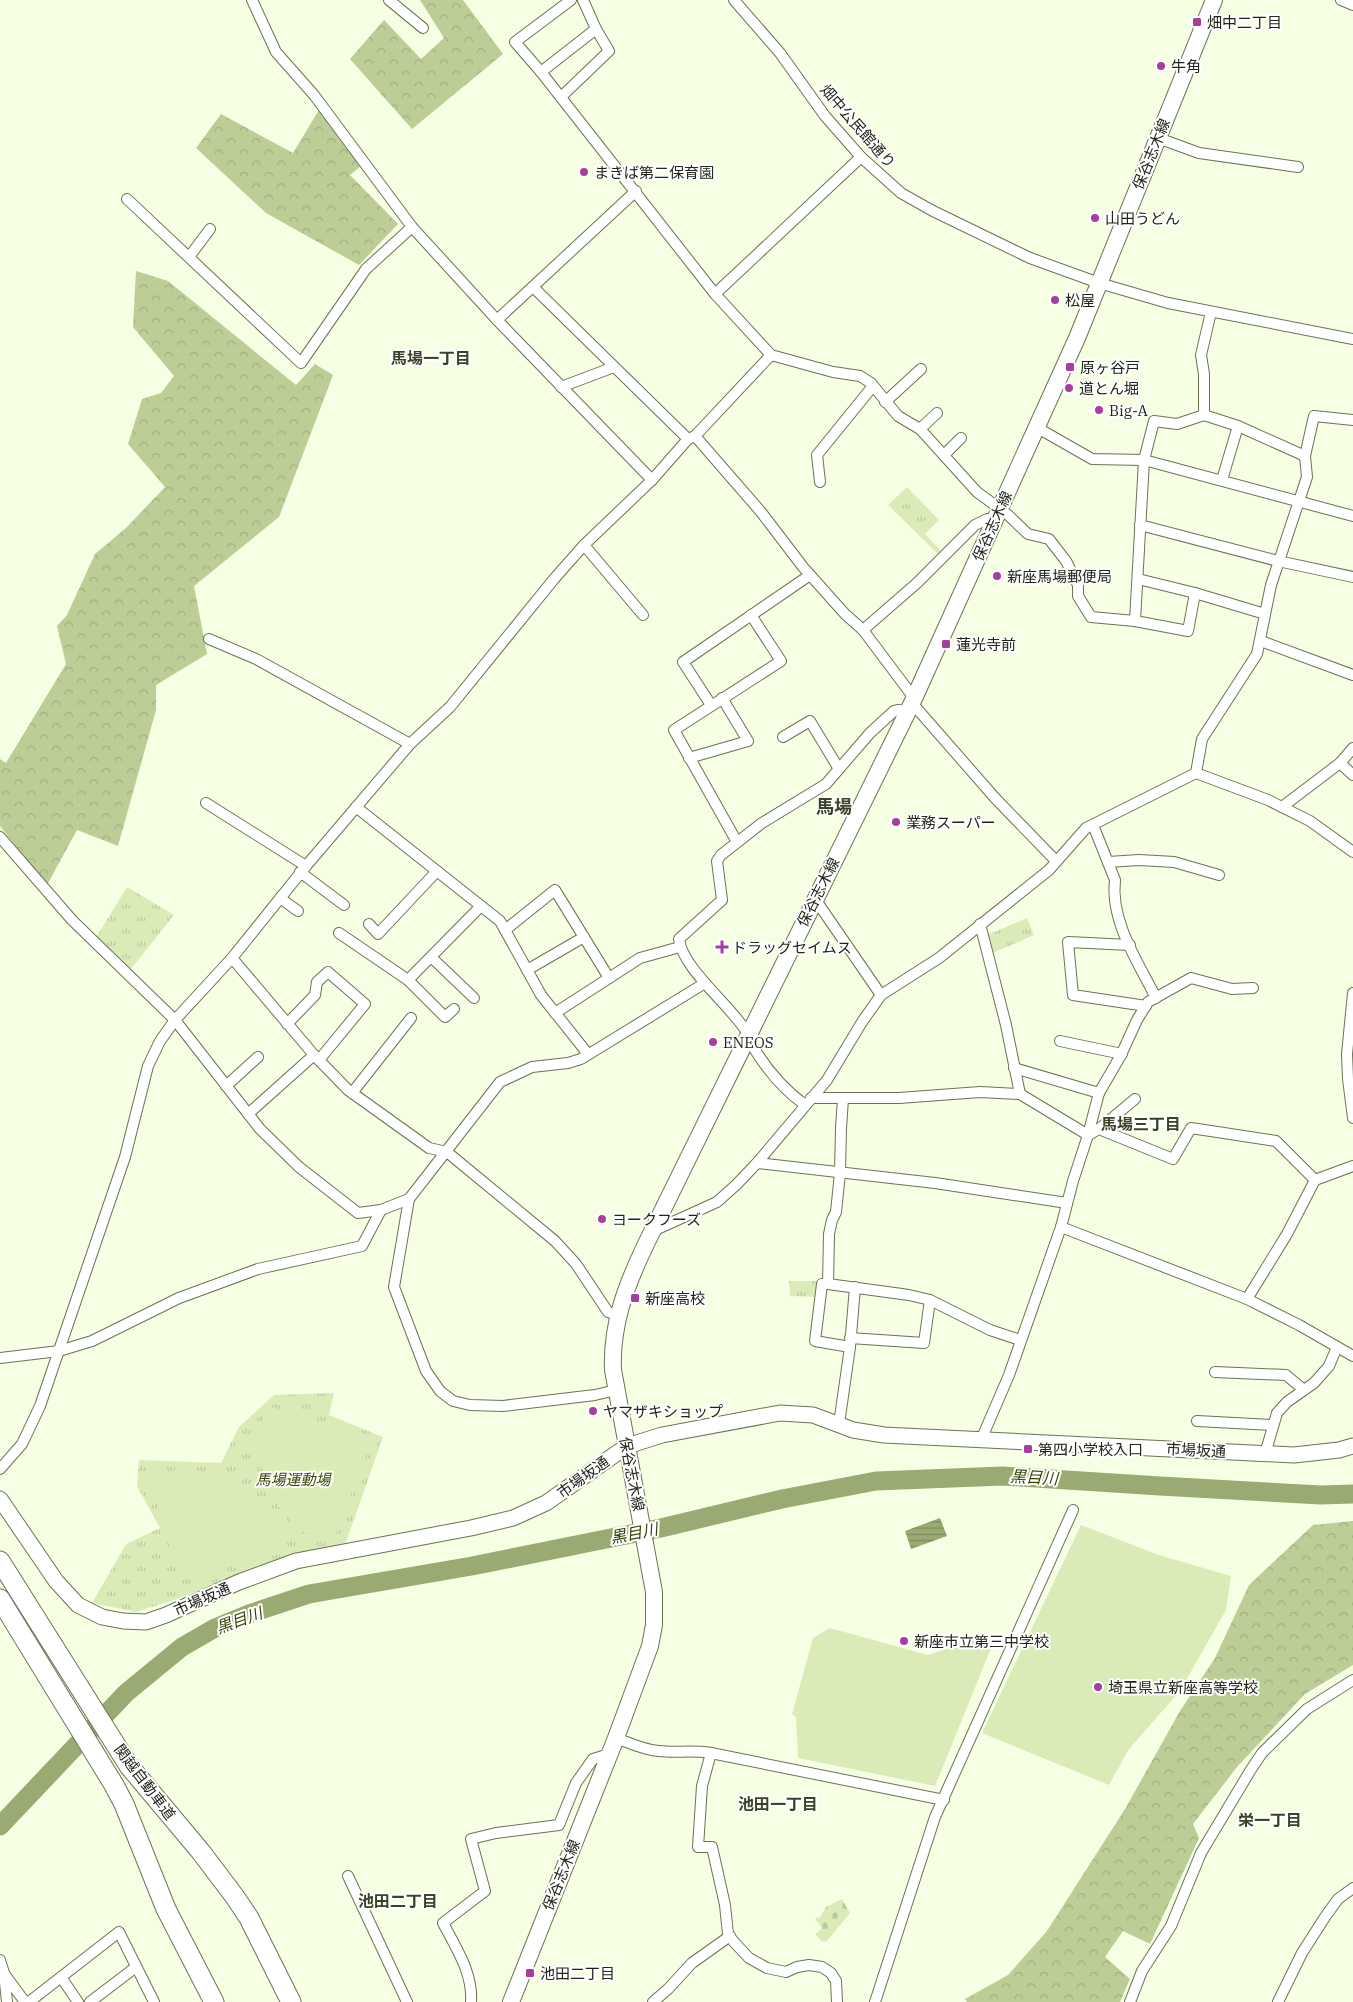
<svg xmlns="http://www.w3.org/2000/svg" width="1353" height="2002" viewBox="0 0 1353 2002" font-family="'IBM Plex Serif','Noto Sans JP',serif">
	<defs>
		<pattern id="grass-tufts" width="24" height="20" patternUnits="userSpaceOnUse" patternTransform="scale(1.25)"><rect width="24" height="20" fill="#dbebb8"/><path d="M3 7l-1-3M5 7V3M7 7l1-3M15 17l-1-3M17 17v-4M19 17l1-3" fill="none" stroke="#bcc99e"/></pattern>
		<pattern id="forest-crowns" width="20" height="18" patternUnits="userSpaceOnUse" patternTransform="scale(1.25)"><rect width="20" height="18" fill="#bccd95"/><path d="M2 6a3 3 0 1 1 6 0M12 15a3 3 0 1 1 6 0" fill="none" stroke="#a1b080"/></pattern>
		<pattern id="cemetery-stones" width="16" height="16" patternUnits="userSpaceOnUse" patternTransform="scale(1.25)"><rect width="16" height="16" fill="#dbebb8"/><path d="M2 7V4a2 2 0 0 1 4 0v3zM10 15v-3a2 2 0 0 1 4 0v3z" fill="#bcc99e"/></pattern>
		<pattern id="water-rules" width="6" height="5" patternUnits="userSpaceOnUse" patternTransform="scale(1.25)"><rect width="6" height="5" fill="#9aaa73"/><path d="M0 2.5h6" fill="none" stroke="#7d8a5e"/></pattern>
	</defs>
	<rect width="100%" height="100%" fill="#f6ffe4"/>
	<!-- grass -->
	<g fill="url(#grass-tufts)">
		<path d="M907 487 939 520 925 534 942 552 939 555 888 505Z"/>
		<path d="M127 887 174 915 127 974 94 941Z"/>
		<path d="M1027 918 1034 935 993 953 985 936Z"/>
		<path d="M789 1281H819L817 1297 790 1296Z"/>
		<path d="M334 1393 329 1415 383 1437 345 1545 291 1555 177 1599 136 1612 92 1603 126 1544 160 1528 137 1486 139 1460 221 1463 239 1427 274 1395Z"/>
	</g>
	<!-- forest -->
	<g fill="url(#forest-crowns)">
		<path d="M420 0H463L503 54 412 129 350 59 384 20 421 59 444 38Z"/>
		<path d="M319 110 361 166 350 175 398 224 359 265 266 213 196 148 221 114 293 153Z"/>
		<path d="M136 271 168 281 296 385 315 364 333 375 279 517 194 586 207 654 156 685V710L118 846 77 830 47 885 0 826V759L6 763 66 664 57 626 67 615 95 554 126 528 165 487 128 444 142 399 161 393 174 376 133 327Z"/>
		<path d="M1353 1521V1665L1305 1694 1237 1767 1193 1824 1199 1838 1150 1944 1123 1931 1105 1957 1130 1979 1120 2002H967L965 1999 1008 1975 1047 1931 1125 1809 1180 1711 1215 1658 1249 1585 1313 1525Z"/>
	</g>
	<!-- cemetery -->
	<path fill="url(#cemetery-stones)" d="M842 1899 850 1913 826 1942 821 1941 816 1934 822 1928 815 1919 820 1917 826 1907Z"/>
	<!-- pitch -->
	<g fill="#dbebb8">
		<path d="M269 1406 372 1440 333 1541 300 1531 274 1501 260 1464 255 1433Z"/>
		<path d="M186 1468 238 1480 260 1498 277 1523 288 1552 180 1579 149 1476Z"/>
		<path d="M1081 1525 1159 1555 1231 1576 1226 1610 1180 1691 1129 1749 1109 1785 982 1733Z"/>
		<path d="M830 1628 928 1655 985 1636 994 1641 935 1786 798 1758 796 1717 792 1714 813 1638Z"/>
	</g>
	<!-- water -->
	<path fill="url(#water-rules)" d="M940 1518 947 1536 911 1549 905 1531Z"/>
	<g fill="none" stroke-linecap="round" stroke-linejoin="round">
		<!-- river -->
		<path stroke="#9aaa73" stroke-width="19" d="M0 1826 126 1693 182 1647 215 1628 249 1614 309 1594 472 1566 661 1528 782 1499 876 1481 1003 1476 1160 1486 1321 1495 1353 1494"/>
		<!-- street casing -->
		<g stroke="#6a7355" stroke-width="12">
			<g id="street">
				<path d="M252 0 276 52 314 95 412 227 497 320 652 480"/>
				<path d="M389 0 423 28"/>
				<path d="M583 0 596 29 541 72 715 294 771 355 833 372 860 376 871 383 898 416 920 429 977 492 1007 514 1028 534 1049 539 1066 561 1078 585V596L1091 617 1135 621 1188 631 1195 593"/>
				<path d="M734 0 780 53 825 116 861 157 901 193 933 211 1030 258 1099 283 1168 303 1353 339"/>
				<path d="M1341 0 1353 5"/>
				<path d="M541 72 515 42 571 0"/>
				<path d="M561 97 609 51 596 29"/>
				<path d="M1158 138 1199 153 1298 167"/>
				<path d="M127 199 301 363 366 269 412 227"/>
				<path d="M189 257 210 229"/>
				<path d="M533 287 688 439"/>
				<path d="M715 294 861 157"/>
				<path d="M497 320 636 191"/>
				<path d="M561 387 614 367"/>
				<path d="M885 402 921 369"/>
				<path d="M1204 415V374L1201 355 1211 312"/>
				<path d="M1036 427 1092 459 1144 460 1353 516"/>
				<path d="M920 429 937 413"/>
				<path d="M695 436 761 512 803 567 845 614 863 630 914 698"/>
				<path d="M944 455 961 438"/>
				<path d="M1222 480 1238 426"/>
				<path d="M820 482 817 455 873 386"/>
				<path d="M1140 525 1278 561 1353 577"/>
				<path d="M584 545 643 615"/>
				<path d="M1138 579 1195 593 1265 614"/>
				<path d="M1135 621 1144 460 1154 421 1177 424 1204 415 1238 426 1305 456"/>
				<path d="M863 630 917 583 975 525 987 519 995 520"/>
				<path d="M209 639 256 659 410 744"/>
				<path d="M1261 641 1353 675"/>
				<path d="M912 703 995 798 1056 861"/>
				<path d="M711 705 683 662 810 575"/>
				<path d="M783 737 810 721 839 769"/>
				<path d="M689 758 748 741 722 698"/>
				<path d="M1340 763 1353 775"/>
				<path d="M1196 773 1202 739 1257 654 1271 585 1307 477 1305 456 1314 416 1353 420"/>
				<path d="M206 803 306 866"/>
				<path d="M356 807 500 921 541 995 588 1054"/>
				<path d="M1282 807 1340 763 1353 748"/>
				<path d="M1093 825 1115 880C1110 921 1138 962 1156 998"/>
				<path d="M0 837 72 920 175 1020 260 1129 299 1167 358 1213 381 1210 409 1199 500 1082 532 1067 568 1063 581 1059 705 983"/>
				<path d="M737 842 674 730 781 661 751 615"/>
				<path d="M1108 862 1139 860 1174 862 1219 875"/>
				<path d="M300 872 344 905"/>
				<path d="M280 898 298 911"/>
				<path d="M815 899 881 995"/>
				<path d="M369 924 378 934 437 871"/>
				<path d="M980 924 1006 1025 1020 1094"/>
				<path d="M505 930 555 890 609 978"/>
				<path d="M339 933 408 980 445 1017 454 1009"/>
				<path d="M1130 945 1068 942 1073 995 1146 1006"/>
				<path d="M431 957 474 998"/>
				<path d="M232 958 314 1055 348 1090 429 1148 447 1152 555 1241 576 1264 608 1312 618 1315"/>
				<path d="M527 970 584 937"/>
				<path d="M408 980 481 906"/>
				<path d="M1353 993 1347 1054 1348 1079 1353 1118"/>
				<path d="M555 1013 640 958 680 947"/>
				<path d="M287 1024 315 995 317 982 328 972 365 1004 319 1060"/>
				<path d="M1060 1041 1122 1054"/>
				<path d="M1014 1068 1099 1093"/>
				<path d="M226 1086 258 1057"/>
				<path d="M352 1093 411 1018"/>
				<path d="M811 1098H899L980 1092 1020 1094 1088 1135 1073 1181 1061 1227 1009 1375 981 1440"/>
				<path d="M843 1099 841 1128 840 1173 836 1212 832 1220 829 1234 828 1284H822L815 1341 850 1347"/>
				<path d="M805 1105C783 1089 766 1069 752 1045 749 1041 748 1036 746 1031 730 1005 682 968 679 939L722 900 717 861 721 855 762 823 826 784 870 733 894 711 899 710 908 712"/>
				<path d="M248 1114 314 1055"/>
				<path d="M1099 1129 1135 1099"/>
				<path d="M1088 1135 1099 1129 1173 1159 1191 1128 1276 1141 1315 1180"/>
				<path d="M1088 1135 1099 1093 1121 1055 1137 1020 1148 1002 1191 978 1232 989 1253 988"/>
				<path d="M757 1163 935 1183 1067 1203"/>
				<path d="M409 1199 394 1287 426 1371 440 1391 453 1401 470 1405 503 1406 595 1395 616 1390"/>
				<path d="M1061 1227 1247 1299 1299 1325 1353 1356"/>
				<path d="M653 1231 717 1202 736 1185 757 1163 827 1080 862 1022 881 995 939 958 1049 870 1086 828 1196 773 1268 800 1310 821 1353 852"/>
				<path d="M828 1284 909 1295 930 1300 990 1330 1020 1340"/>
				<path d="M1247 1299 1287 1234 1315 1180 1353 1166"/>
				<path d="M850 1338 924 1343 930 1300"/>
				<path d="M0 1358 59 1351 92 1341 179 1298 258 1269 362 1246 381 1210"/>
				<path d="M1215 1372 1286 1375 1304 1390"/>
				<path d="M1197 1421 1273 1425"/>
				<path d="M839 1424 850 1347 855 1287"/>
				<path d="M1265 1454 1277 1413 1287 1402 1314 1383 1329 1366 1337 1347"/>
				<path d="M0 1469 22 1444 40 1406 125 1157 148 1066 160 1041 175 1020 232 958 306 866 410 744 450 707 554 579 584 545 652 480 688 439 695 436 771 355"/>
				<path d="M616 1738C630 1743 644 1750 659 1751 676 1753 693 1750 711 1753L944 1800"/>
				<path d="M711 1753 702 1786 698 1847H712L725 1905 728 1934 734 1942 749 1958 767 1968 786 1972 797 1967 809 1965 822 1967 831 1973 836 1981 837 2002"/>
				<path d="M348 1876 407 2002"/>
				<path d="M0 1960 4 1973 7 2002"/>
				<path d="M5 1975 25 2002"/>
				<path d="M61 1977 78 2002"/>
				<path d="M29 2002 119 1932 154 2002"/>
				<path d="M90 2002 136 1967"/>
				<path d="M471 2002C473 1973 456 1948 443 1923L485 1891 471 1839 496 1833 559 1825 576 1783 593 1759 609 1754"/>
				<path d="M653 2002 668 1989 692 1963 730 1936"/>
				<path d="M875 2002 935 1817 1073 1510"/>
				<path d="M1130 2002 1142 1971 1171 1926 1201 1853 1250 1771 1262 1753 1307 1709 1353 1680"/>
				<path d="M1278 2002 1302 1953 1325 1917 1338 1899 1353 1888"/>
			</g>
		</g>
		<!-- secondary casing -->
		<g stroke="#6a7355" stroke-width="17">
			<path id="secondary" d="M0 1499 56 1581 78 1605 102 1617 123 1621 146 1622 166 1615 239 1582 296 1561 471 1528 513 1518 546 1503 627 1446 662 1435 780 1413 813 1415 853 1430 884 1435 1294 1455 1339 1450 1353 1446"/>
		</g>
		<!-- primary casing -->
		<g stroke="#6a7355" stroke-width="18">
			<path id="primary" d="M511 2002 616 1738 650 1646 654 1625V1592L613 1370C611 1325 626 1286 645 1246L912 703 1077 338 1214 0"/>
		</g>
		<!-- highway casing -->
		<g stroke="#6a7355" stroke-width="21">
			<g id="highway">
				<path d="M0 1561 129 1766 201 1852 235 1897 249 1918 291 2002"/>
				<path d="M0 1599 114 1785 124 1804 166 1909 214 2002"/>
			</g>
		</g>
		<!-- street -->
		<use href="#street" stroke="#fff" stroke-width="10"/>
		<!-- secondary -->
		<use href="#secondary" stroke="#fff" stroke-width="15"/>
		<!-- primary -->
		<use href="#primary" stroke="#fff" stroke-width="16"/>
		<!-- highway -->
		<use href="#highway" stroke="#fff" stroke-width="19"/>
	</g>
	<!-- markers -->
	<g fill="#a63d9f" stroke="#fff" stroke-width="2">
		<rect x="1192" y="17" width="10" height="10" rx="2.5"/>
		<circle cx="1161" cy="66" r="5"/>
		<circle cx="584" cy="172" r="5"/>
		<circle cx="1095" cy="218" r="5"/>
		<circle cx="1055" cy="300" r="5"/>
		<rect x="1065" y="362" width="10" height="10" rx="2.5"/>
		<circle cx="1069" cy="388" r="5"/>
		<circle cx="1099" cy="410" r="5"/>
		<circle cx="997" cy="576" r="5"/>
		<rect x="941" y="639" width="10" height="10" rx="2.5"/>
		<circle cx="896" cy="822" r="5"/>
		<path d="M719.5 939.5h5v5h5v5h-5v5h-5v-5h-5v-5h5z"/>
		<circle cx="713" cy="1042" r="5"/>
		<circle cx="602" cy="1219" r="5"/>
		<rect x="630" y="1293" width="10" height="10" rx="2.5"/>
		<circle cx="593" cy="1411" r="5"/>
		<rect x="1023" y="1444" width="10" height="10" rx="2.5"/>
		<circle cx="904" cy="1641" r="5"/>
		<circle cx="1098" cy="1687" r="5"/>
		<rect x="525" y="1968" width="10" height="10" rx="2.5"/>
	</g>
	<g text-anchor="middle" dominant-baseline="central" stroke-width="4" stroke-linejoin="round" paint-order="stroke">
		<!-- poi labels -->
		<g font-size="15" fill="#222519" stroke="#fff" text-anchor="start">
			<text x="1207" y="22">畑中二丁目</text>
			<text x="1171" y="66">牛角</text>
			<text x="594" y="172">まきば第二保育園</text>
			<text x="1105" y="218">山田うどん</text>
			<text x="1065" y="300">松屋</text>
			<text x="1080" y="367">原ヶ谷戸</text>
			<text x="1079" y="388">道とん堀</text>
			<text x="1109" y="410">Big-A</text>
			<text x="1007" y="576">新座馬場郵便局</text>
			<text x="956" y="644">蓮光寺前</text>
			<text x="906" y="822">業務スーパー</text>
			<text x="732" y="947">ドラッグセイムス</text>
			<text x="723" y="1042">ENEOS</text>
			<text x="612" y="1219">ヨークフーズ</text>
			<text x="645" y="1298">新座高校</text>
			<text x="603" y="1411">ヤマザキショップ</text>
			<text x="1038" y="1449">第四小学校入口</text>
			<text x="914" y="1641">新座市立第三中学校</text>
			<text x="1108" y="1687">埼玉県立新座高等学校</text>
			<text x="540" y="1973">池田二丁目</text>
		</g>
		<!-- street labels -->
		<g font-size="15" fill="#222519" stroke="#fff">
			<text transform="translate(858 126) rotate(49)">畑中公民館通り</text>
			<text transform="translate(1151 154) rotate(-68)">保谷志木線</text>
			<text transform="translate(992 526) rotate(-66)">保谷志木線</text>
			<text transform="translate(818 892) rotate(-63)">保谷志木線</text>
			<text transform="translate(1196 1450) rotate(3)">市場坂通</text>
			<text transform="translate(632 1474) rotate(79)">保谷志木線</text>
			<text transform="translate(583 1477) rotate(-36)">市場坂通</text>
			<text transform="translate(202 1599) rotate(-24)">市場坂通</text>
			<text transform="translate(145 1782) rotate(53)">関越自動車道</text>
			<text transform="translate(561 1875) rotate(-68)">保谷志木線</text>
		</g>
		<!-- park labels -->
		<g font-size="15" font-style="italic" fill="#3a4707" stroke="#fff">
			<text x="293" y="1479">馬場運動場</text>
		</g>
		<!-- neighbourhood labels -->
		<g font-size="16" font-weight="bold" fill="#3b4327" stroke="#fff">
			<text x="431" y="358">馬場一丁目</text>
			<text x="1141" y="1124">馬場三丁目</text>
			<text x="778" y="1804">池田一丁目</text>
			<text x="1270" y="1820">栄一丁目</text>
			<text x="398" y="1901">池田二丁目</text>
		</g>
		<!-- water labels -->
		<g font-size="16" font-style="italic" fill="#354301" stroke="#fff">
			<text transform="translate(1034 1477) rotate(3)">黒目川</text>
			<text transform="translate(634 1533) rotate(-11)">黒目川</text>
			<text transform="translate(239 1620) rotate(-20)">黒目川</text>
		</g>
		<!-- quarter labels -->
		<g font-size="18" font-weight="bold" fill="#3b4327" stroke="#fff">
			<text x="834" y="806">馬場</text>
		</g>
	</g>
</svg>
